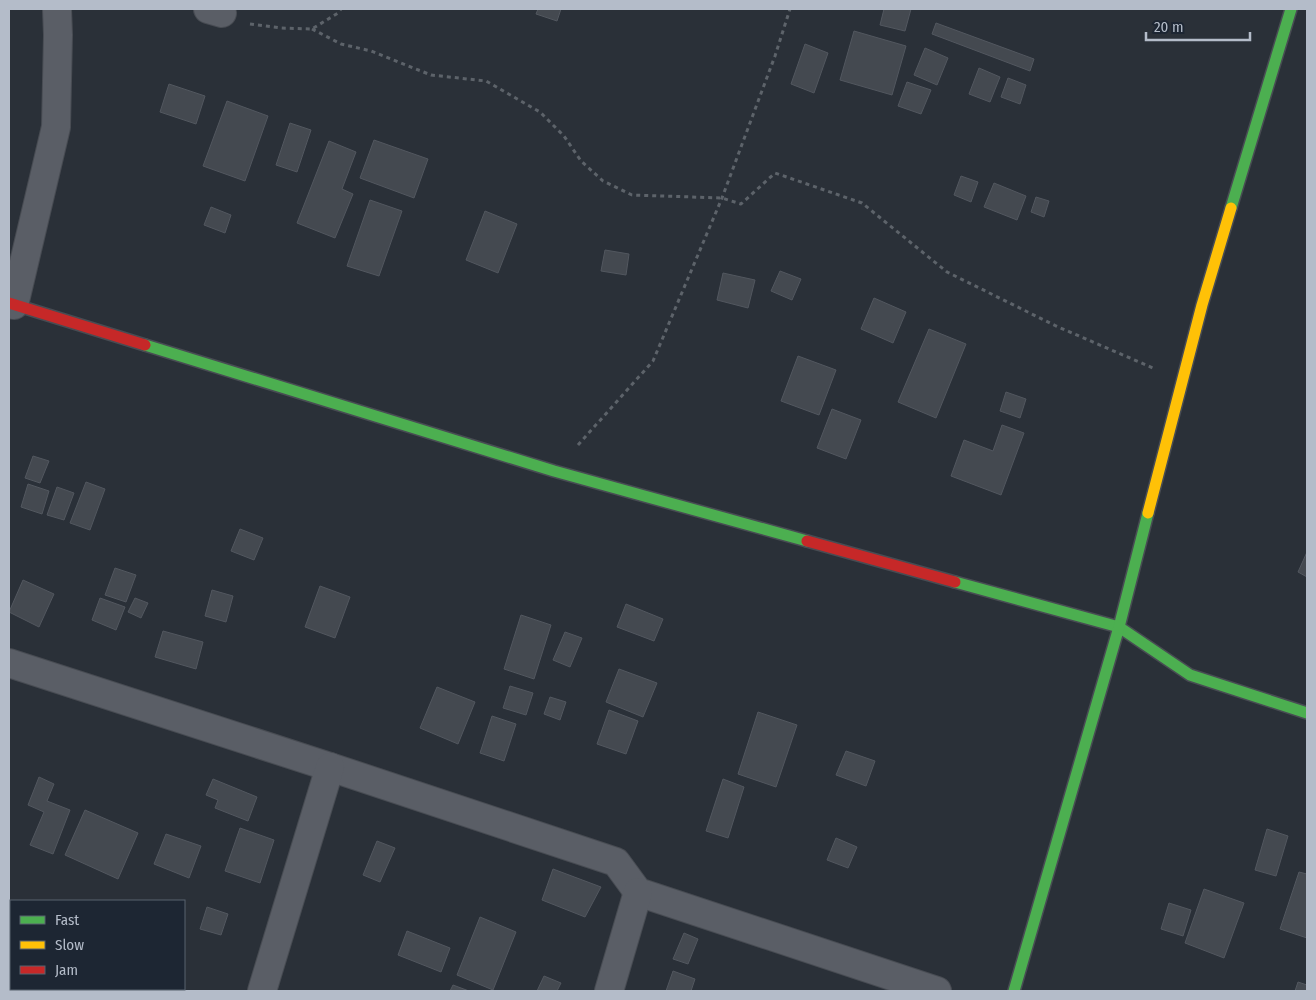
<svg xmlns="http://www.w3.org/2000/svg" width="1316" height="1000" viewBox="0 0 1316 1000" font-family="'Fira Sans Condensed',sans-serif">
	<rect width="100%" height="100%" fill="#2a3038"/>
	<!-- building -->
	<g fill="#444950" stroke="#52575f">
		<path d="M538 9H561L557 21 536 14Z"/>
		<path d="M884 9H911L905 31 880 25Z"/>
		<path d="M936 23 1034 59 1030 71 932 34Z"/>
		<path d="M854 31 906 46 892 95 840 80Z"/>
		<path d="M805 44 828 53 814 93 791 84Z"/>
		<path d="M925 48 948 58 937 85 914 75Z"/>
		<path d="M979 68 1000 77 990 102 969 94Z"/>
		<path d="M1008 78 1026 85 1020 104 1001 97Z"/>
		<path d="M907 82 931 90 921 114 898 106Z"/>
		<path d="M169 84 205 96 196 124 160 112Z"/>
		<path d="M227 101 268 116 245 181 203 166Z"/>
		<path d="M290 123 311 130 297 172 276 165Z"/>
		<path d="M374 140 428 159 414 198 360 178Z"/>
		<path d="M329 141 356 152 342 189 353 194 335 238 297 223Z"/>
		<path d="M961 176 978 182 971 202 954 195Z"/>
		<path d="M994 183 1026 196 1017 220 984 207Z"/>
		<path d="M1036 197 1049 201 1044 217 1031 212Z"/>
		<path d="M370 200 402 211 379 276 347 266Z"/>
		<path d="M211 207 231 215 225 233 204 225Z"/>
		<path d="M485 211 517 224 498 273 466 260Z"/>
		<path d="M605 250 629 254 626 275 601 271Z"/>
		<path d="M780 271 801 279 792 300 771 291Z"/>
		<path d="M723 273 755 280 748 308 717 300Z"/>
		<path d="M874 298 906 312 893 343 861 329Z"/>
		<path d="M929 329 966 344 936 418 898 402Z"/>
		<path d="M798 356 836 370 819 415 781 401Z"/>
		<path d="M1006 392 1026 399 1020 418 1000 411Z"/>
		<path d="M832 409 861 420 846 459 817 448Z"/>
		<path d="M1002 425 1024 433 1001 495 951 476 964 440 993 451Z"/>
		<path d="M33 456 49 461 40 483 25 478Z"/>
		<path d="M86 482 105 489 90 530 70 523Z"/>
		<path d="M28 484 49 491 42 514 21 507Z"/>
		<path d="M57 487 74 493 64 520 47 515Z"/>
		<path d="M240 529 263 538 254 560 231 551Z"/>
		<path d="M1307 552V577L1298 572Z"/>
		<path d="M115 568 136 575 126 602 105 595Z"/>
		<path d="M23 580 54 594 39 627 9 612Z"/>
		<path d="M320 586 350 597 335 638 305 627Z"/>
		<path d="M212 590 233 596 226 622 205 616Z"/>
		<path d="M100 598 125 607 116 630 92 620Z"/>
		<path d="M135 598 148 603 141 618 128 612Z"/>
		<path d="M626 604 663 619 654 641 617 627Z"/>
		<path d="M521 615 551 625 534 679 504 669Z"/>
		<path d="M163 631 203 642 196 669 155 657Z"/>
		<path d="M565 632 582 638 570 667 553 660Z"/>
		<path d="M619 669 657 683 643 717 606 702Z"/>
		<path d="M510 686 533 693 526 715 503 708Z"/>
		<path d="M437 687 475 702 458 744 420 728Z"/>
		<path d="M550 697 566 702 560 720 544 714Z"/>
		<path d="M609 710 638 721 626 754 597 744Z"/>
		<path d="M758 712 797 725 776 787 738 774Z"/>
		<path d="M492 716 516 724 504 761 480 753Z"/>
		<path d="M846 751 875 761 866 786 836 775Z"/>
		<path d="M39 777 54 784 47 801 70 810 53 854 30 845 44 812 28 805Z"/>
		<path d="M213 779 257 797 248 821 215 808 218 800 206 795Z"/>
		<path d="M723 779 744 787 728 838 706 831Z"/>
		<path d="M85 810 138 833 118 879 65 855Z"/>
		<path d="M240 828 274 840 260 883 225 871Z"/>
		<path d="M1267 829 1288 836 1276 876 1255 870Z"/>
		<path d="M166 834 201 846 189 878 154 864Z"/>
		<path d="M836 838 857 847 848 868 827 860Z"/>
		<path d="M377 841 395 848 380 882 363 875Z"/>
		<path d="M553 869 601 887 585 917 542 900Z"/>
		<path d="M1299 872 1307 874V938L1280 929Z"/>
		<path d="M1204 889 1244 903 1224 958 1185 943Z"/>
		<path d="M1169 903 1191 910 1183 936 1161 929Z"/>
		<path d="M207 907 228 914 221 935 200 929Z"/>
		<path d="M480 917 516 932 493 990 457 975Z"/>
		<path d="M407 931 450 948 441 972 398 955Z"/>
		<path d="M684 933 698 939 688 964 673 959Z"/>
		<path d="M673 971 695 979 691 991H666Z"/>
		<path d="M544 976 561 983 557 991H537Z"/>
		<path d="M1298 982 1307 985V991H1295Z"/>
		<path d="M453 985 469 991H450Z"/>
		<path d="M51 989H71L70 991H58Z"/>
	</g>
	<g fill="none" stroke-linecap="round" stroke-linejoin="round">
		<!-- street casing -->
		<g stroke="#484c53" stroke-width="30">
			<g id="street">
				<path d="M208 9 222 13"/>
				<path d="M14 305 56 127 58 35 57 9"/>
				<path d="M9 663 330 767 616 862 638 892 937 991"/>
				<path d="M262 991 330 767"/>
				<path d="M609 991 638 892"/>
			</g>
		</g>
		<!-- fast casing -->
		<g stroke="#484c53" stroke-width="14">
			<g id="fast">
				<path d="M1231 208 1291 9"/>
				<path d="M145 345 554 471 807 541"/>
				<path d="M955 582 1119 627 1190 675 1307 713"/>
				<path d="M1014 991 1119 627 1148 513"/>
			</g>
		</g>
		<!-- slow casing -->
		<g stroke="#484c53" stroke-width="14">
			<path id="slow" d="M1148 513 1202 305 1231 208"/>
		</g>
		<!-- jam casing -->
		<g stroke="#484c53" stroke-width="14">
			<g id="jam">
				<path d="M9 303 145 345"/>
				<path d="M807 541 955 582"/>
			</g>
		</g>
		<!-- path -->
		<g stroke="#5d636a" stroke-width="3" stroke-dasharray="4 4" stroke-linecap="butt">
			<path d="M250 24 281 28 312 29 338 13 341 9"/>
			<path d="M312 29 341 44 371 51 431 75 486 81 540 112 564 136 581 161 603 181 632 195 722 198 741 204 775 173 862 203 947 272 1056 326 1153 368"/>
			<path d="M578 445 653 361 722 198 775 56 790 9"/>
		</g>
		<!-- street -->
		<use href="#street" stroke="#5a5e66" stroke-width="28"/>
		<!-- fast -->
		<use href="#fast" stroke="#4caf50" stroke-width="11"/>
		<!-- slow -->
		<use href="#slow" stroke="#ffc107" stroke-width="11"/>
		<!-- jam -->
		<use href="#jam" stroke="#c62828" stroke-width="11"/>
	</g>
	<!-- border -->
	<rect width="1316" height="1000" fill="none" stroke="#b4bcc9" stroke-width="20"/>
	<!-- legend -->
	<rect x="10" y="900" width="175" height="90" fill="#1d2633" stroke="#59626f"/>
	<rect x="20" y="916" width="25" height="8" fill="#4caf50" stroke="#59626f"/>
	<text x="55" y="925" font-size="15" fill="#b4bcc9">Fast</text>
	<rect x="20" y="941" width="25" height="8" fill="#ffc107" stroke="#59626f"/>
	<text x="55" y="950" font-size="15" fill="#b4bcc9">Slow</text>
	<rect x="20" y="966" width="25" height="8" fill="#c62828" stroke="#59626f"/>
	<text x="55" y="975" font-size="15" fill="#b4bcc9">Jam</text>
	<!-- scale -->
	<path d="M1146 32v8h104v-8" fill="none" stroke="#b4bcc9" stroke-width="2.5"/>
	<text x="1154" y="32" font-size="15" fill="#b4bcc9" stroke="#1d2633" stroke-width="4" paint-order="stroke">20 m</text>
</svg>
